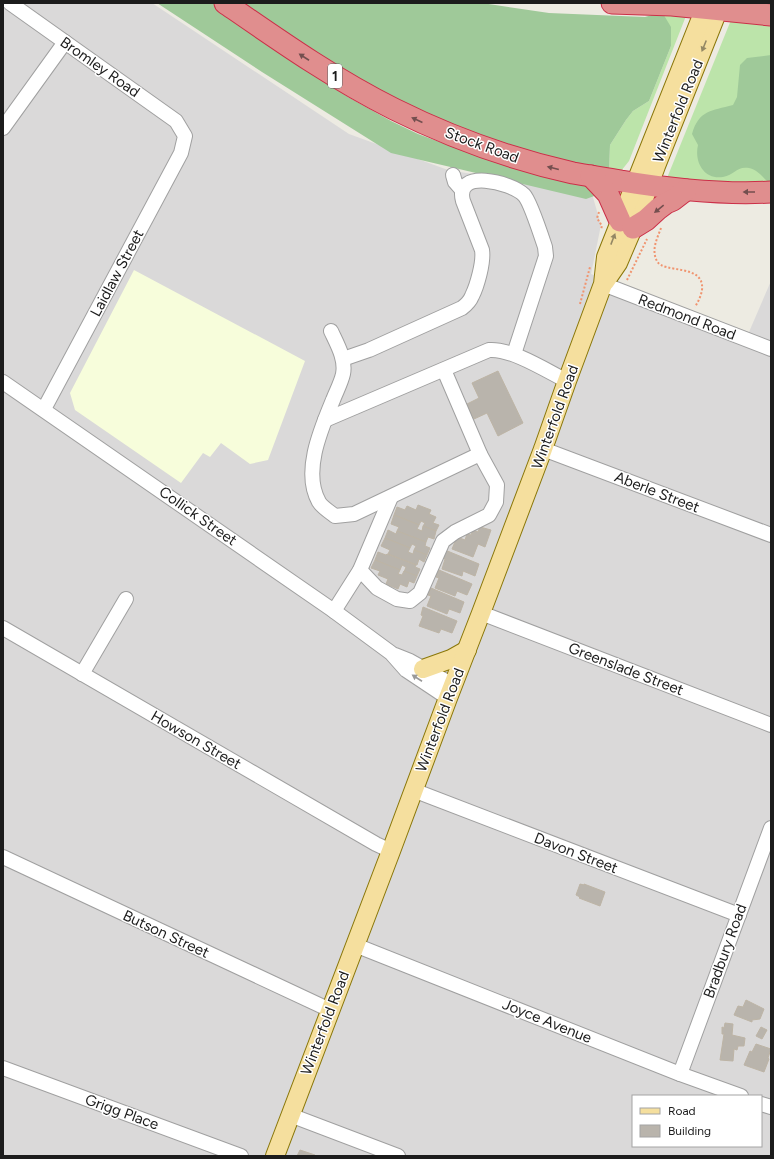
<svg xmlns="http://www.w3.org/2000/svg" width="774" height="1159" viewBox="0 0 774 1159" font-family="Figtree,sans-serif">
	<rect width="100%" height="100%" fill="#edebe2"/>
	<!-- residential -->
	<path fill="#dad9d9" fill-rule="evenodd" d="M3 3H152L349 134 448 170 592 194 601 225 591 274 749 332 771 281V1156H3ZM633 1096H761V1146H633Z"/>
	<!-- education -->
	<path fill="#f7fddb" d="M134 270 305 361 268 460 250 464 221 443 210 457 203 453 181 483 75 410 70 393Z"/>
	<!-- grass -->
	<g fill="#bce4aa">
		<path d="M662 12 686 16 629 161 621 171 609 172 610 145 626 120 633 111 649 101 671 46Z"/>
		<path d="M731 20 771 22V184L742 185 667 178Z"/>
	</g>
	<!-- forest -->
	<g fill="#9fc999">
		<path d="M157 3H214L348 97 391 121 418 134 456 148 586 185 597 195 586 199 391 153 262 72Z"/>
		<path d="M238 3H482L549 13 645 17 662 12 671 27V46L649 101 633 111 626 120 610 145 609 172 482 140 351 79Z"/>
		<path d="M771 55V182H768C763 177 756 169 749 168 736 166 735 175 723 177 704 180 694 162 698 145L692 134C699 110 711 111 733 105L737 97 740 65 747 58Z"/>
	</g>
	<!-- building -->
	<g fill="#b9b4ac" stroke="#bdb4a5">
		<path d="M498 371 523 423 498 436 487 413 474 419 467 404 479 398 472 383Z"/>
		<path d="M418 505 431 510 429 514 436 517 433 523 439 525 436 531 423 526 425 523 421 521 419 525 394 515 397 507 405 510 407 506 416 510Z"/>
		<path d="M394 515 419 525 417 529 422 531 423 526 436 531 434 539 428 537 426 542 397 531 399 527 391 524Z"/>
		<path d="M480 527 491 530 485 547 478 544 473 557 452 549 457 537 465 540 467 534 471 535 473 530 478 532Z"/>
		<path d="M388 530 396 534 397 531 426 542 425 546 430 548 427 555 414 550 416 546 412 544 410 548 385 538Z"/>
		<path d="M385 538 410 548 408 552 413 554 414 550 427 555 424 562 419 559 417 565 388 554 390 550 381 546Z"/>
		<path d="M445 550 479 564 475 576 463 571 462 576 442 569 445 559 443 557Z"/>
		<path d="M378 552 386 555 387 554 416 565 415 567 420 569 417 576 404 572 406 567 402 565 400 570 375 560Z"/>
		<path d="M375 560 400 570 398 574 402 575 404 571 417 576 414 583 409 581 407 587 400 584 398 589 386 584 388 579 378 575 380 571 371 568Z"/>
		<path d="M439 570 472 584 467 595 457 591 455 596 435 588 439 578 436 577Z"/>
		<path d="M431 588 464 602 460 613 449 609 447 614 427 606 431 596 428 595Z"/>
		<path d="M423 607 457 621 452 633 441 629 439 633 419 626 423 616 421 615Z"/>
		<path d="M580 884 584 885V884L605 892 600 906 579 898 580 897 576 895Z"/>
		<path d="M746 1000 764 1009 760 1019 752 1020V1022L734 1015 738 1006 743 1007Z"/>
		<path d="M725 1023 733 1024 732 1035 745 1038 744 1046H738L737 1050 734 1049 733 1061 720 1060 724 1034H722V1027L724 1028Z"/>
		<path d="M761 1027 767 1030 762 1039 756 1036Z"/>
		<path d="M756 1044 771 1049 768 1058 769 1059 764 1072 744 1065 750 1051 752 1052Z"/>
		<path d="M300 1150 315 1155V1156H297Z"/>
	</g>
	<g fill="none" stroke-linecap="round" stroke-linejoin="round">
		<!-- minor casing -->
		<g stroke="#a0a0a0" stroke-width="16">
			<g id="minor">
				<path d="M10 3 176 121 185 136 181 153 44 409"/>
				<path d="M3 128 65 42"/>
				<path d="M453 175 455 182 462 190"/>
				<path d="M603 284 771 349"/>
				<path d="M331 331C337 344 346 359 343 374 341 383 336 392 333 400 321 429 302 472 319 502 322 507 330 512 335 516L354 514 480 454"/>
				<path d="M343 359 369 350 462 308C466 305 470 301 472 296 477 286 484 262 482 250L463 201C454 168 511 182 524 195 530 201 542 238 545 247L546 256 514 354"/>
				<path d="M3 382 334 611 391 653 406 670 448 698"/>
				<path d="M325 420 489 350C511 348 547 371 567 381"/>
				<path d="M543 449 771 535"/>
				<path d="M360 570 377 588 397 599 410 601 420 593 443 541 455 532 489 515 496 502 497 485 480 454 444 370"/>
				<path d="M334 611 360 570 391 497"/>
				<path d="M481 613 771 725"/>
				<path d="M3 628 376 844 391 851"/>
				<path d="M395 655 410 661 453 685"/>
				<path d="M82 674 126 599"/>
				<path d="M413 790 739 915"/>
				<path d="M3 857 330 1010"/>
				<path d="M355 945 680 1074 741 1096"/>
				<path d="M3 1068 241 1156"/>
				<path d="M680 1074 771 828"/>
				<path d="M761 1104 771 1107"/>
				<path d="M290 1115 398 1156"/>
			</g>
		</g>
		<!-- major casing -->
		<g stroke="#8a7709" stroke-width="20">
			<g id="major">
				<path d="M605 282 618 263 633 228 656 166 721 3"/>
				<path d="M423 669 451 659 467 650"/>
				<path d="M275 1156 391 851 448 698 481 613 543 449 567 381 603 284 606 257 707 3"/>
			</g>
		</g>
		<!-- highway casing -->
		<g stroke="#cb2f48" stroke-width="23">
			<g id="highway">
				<path d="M225 3C280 41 334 79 394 109 450 137 511 159 573 173 589 176 605 178 621 181 670 189 721 195 771 192"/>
				<path d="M612 3 672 5 771 15"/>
				<path d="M591 176 608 194 620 221"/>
				<path d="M633 228 646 220 658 209 666 203 673 200 686 190"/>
			</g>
		</g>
		<!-- path -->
		<g stroke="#f0946f" stroke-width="2" stroke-dasharray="2 2" stroke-linecap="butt">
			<path d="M599 212 597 218 602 226 601 229"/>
			<path d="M661 228C657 239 651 250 657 261 663 274 705 263 702 290 701 296 698 302 695 307"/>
			<path d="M627 280 647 239"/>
			<path d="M580 304 590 267"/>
		</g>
		<!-- minor -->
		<use href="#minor" stroke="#fff" stroke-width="14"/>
		<!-- major -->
		<use href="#major" stroke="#f5df9e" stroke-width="18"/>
		<!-- highway -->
		<use href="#highway" stroke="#e08e8e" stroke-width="21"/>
	</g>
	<!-- one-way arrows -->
	<defs><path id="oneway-solid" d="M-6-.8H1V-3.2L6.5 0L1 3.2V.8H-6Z"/></defs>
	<g fill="#938764">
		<use href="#oneway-solid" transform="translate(704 46) rotate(112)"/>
		<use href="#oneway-solid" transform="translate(613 239) rotate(-69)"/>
	</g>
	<g fill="#744f4f">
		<use href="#oneway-solid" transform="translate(304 57) rotate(-147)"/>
		<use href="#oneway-solid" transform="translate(417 120) rotate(-155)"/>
		<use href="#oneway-solid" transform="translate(553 168) rotate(-166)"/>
		<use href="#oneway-solid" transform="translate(749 192) rotate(180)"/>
		<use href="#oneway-solid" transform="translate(659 209) rotate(141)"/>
	</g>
	<use fill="#999" href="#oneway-solid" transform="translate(417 678) rotate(-147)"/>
	<g text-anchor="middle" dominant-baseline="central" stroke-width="3" stroke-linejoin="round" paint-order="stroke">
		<!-- shield labels -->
		<rect fill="#fff" stroke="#606060" stroke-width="1" x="328" y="64" width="14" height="24" rx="3"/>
		<g font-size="14" font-weight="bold" fill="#1c1c1c">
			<text x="335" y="76">1</text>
		</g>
		<!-- street labels -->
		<g font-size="15" fill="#1c1c1c" stroke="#fff">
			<text transform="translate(100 67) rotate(35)">Bromley Road</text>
			<text transform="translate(678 111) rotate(-68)">Winterfold Road</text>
			<text transform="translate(482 145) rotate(20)">Stock Road</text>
			<text transform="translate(117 273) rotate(-62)">Laidlaw Street</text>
			<text transform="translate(687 317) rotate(21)">Redmond Road</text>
			<text transform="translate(555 417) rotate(-70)">Winterfold Road</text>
			<text transform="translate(657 492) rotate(21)">Aberle Street</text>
			<text transform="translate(198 516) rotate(35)">Collick Street</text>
			<text transform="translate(626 669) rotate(21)">Greenslade Street</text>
			<text transform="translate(440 720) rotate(-69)">Winterfold Road</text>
			<text transform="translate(196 740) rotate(30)">Howson Street</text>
			<text transform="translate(576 853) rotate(21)">Davon Street</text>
			<text transform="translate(166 934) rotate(25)">Butson Street</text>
			<text transform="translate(725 951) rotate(-70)">Bradbury Road</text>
			<text transform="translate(547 1021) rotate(22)">Joyce Avenue</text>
			<text transform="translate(325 1023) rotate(-69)">Winterfold Road</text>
			<text transform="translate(122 1112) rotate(20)">Grigg Place</text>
		</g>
	</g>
	<!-- border -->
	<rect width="774" height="1159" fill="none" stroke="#1c1c1c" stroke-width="8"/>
	<!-- legend -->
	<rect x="632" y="1095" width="130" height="52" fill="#ffffff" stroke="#a4a4a4"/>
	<rect x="640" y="1108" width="20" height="6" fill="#f5df9e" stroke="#a4a4a4"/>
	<text x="668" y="1115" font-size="12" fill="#1c1c1c">Road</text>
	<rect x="640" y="1125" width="20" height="12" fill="#b9b4ac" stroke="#a4a4a4"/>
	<text x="668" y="1135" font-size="12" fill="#1c1c1c">Building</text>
</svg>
